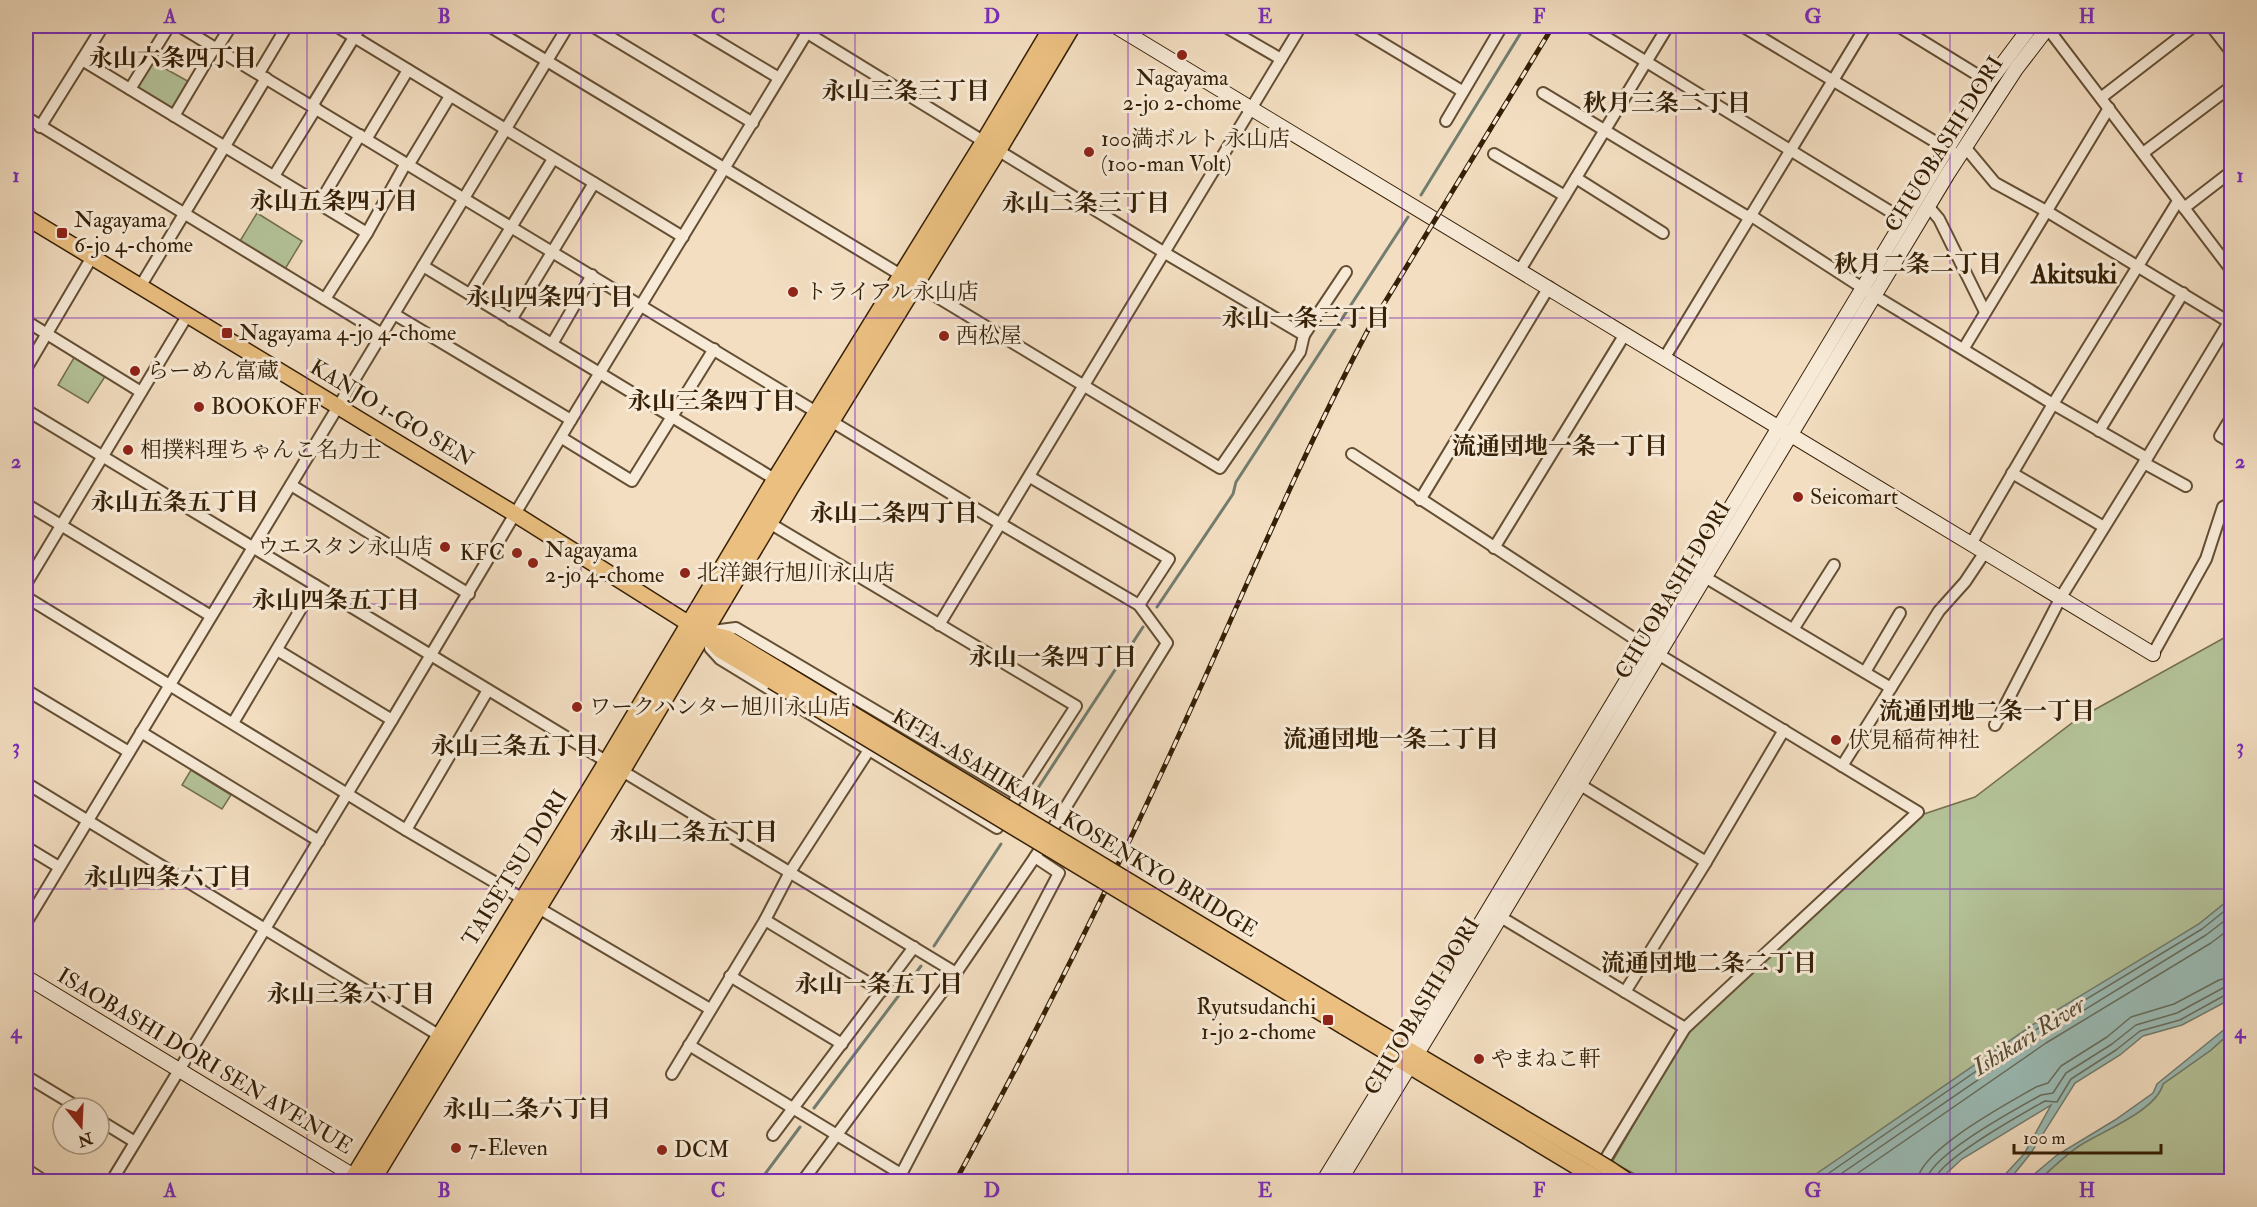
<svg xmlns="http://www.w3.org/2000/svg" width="2257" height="1207" viewBox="0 0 2257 1207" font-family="'IM FELL Double Pica','Noto Serif JP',serif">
	<rect width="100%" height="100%" fill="#f3dec1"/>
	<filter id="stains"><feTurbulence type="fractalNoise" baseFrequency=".00333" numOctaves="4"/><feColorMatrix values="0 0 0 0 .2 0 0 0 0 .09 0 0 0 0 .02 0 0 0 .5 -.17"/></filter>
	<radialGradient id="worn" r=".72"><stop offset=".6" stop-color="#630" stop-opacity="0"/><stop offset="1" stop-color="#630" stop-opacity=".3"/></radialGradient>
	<!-- green -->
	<g fill="#b4c298" stroke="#74704e" stroke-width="1.5">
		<path d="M148 59 193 84 174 116 130 89Z"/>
		<path d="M257 213 302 241 282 274 237 246Z"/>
		<path d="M75 356 106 375 88 403 58 385Z"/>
		<path d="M2231 634V898L2199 924 1806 1181H1648L1612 1162 1689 1029 1921 815 1975 797 2076 720Z"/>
		<path d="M191 770 231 795 222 809 182 785Z"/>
		<path d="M2231 1032V1181L2037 1182C2051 1170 2064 1156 2079 1146 2102 1131 2156 1111 2163 1084L2211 1050Z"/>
	</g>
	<!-- water -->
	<g fill="#9bbcb6" stroke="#727d6f" stroke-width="1.5">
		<path d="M2231 898V999L2182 1025 2143 1036 2120 1055 2075 1083 2031 1153 2010 1179 2012 1181H1999L2024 1154 2051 1105 1962 1159 1938 1181H1806L2034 1024 2199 924Z"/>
		<path d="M2231 1024V1032L2211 1050 2163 1084C2156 1111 2102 1131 2079 1146 2064 1156 2051 1170 2037 1181H2026L2057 1155 2115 1120 2153 1093 2157 1084Z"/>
	</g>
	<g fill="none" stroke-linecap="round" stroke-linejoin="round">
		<!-- shore -->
		<g stroke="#686e5e" stroke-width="1.5">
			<path d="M1816 1182 2037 1029 2202 929 2232 905"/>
			<path d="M1829 1182 2042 1036 2206 935 2232 915"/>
			<path d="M1845 1182 2046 1043 2211 943 2232 927"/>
			<path d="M1917 1182C1919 1150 2009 1103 2036 1087L2048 1083 2061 1066 2107 1037 2131 1017 2174 1004 2219 980 2232 977"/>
			<path d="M1926 1182C1928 1156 2018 1108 2041 1095L2053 1093 2066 1073 2112 1044 2136 1025 2177 1013 2223 988 2232 986"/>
			<path d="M1934 1182C1936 1161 2024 1113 2045 1101L2057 1102 2071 1079 2116 1050 2140 1031 2180 1020 2227 994H2232"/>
		</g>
		<!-- stream -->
		<g stroke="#727d6f" stroke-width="3">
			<path d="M26 32 29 26"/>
			<path d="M1421 195 1525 26"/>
			<path d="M1157 607 1233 494 1236 482 1408 217"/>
			<path d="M1036 791 1143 627"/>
			<path d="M934 946 1001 844"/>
			<path d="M814 1108 921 966"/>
			<path d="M759 1182 800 1127"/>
		</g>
		<!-- street casing -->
		<g stroke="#644f34" stroke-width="14">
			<g id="street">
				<path d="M179 26 1001 524 1139 605 1167 643 1035 857 956 973 802 1182"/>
				<path d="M336 26 683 237"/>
				<path d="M489 26 1220 468 1300 352 1304 335"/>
				<path d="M592 26 753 123"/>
				<path d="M692 26 779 78"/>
				<path d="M796 26 1165 253 1304 335 1346 272"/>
				<path d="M1224 26 1281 59"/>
				<path d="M1354 26 1462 91"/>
				<path d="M1588 26 1904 220"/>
				<path d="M1742 26 1959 156"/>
				<path d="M1898 26 1989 82"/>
				<path d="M2046 26 2232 271"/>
				<path d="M2211 26 2232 53"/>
				<path d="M217 48 231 26"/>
				<path d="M82 60 367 233"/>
				<path d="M259 73 287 26"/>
				<path d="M130 89 169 26"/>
				<path d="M1543 93 1748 217"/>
				<path d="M2102 97 2194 26"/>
				<path d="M312 106 361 26"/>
				<path d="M174 116 215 47"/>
				<path d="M26 117 382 334"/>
				<path d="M1446 121 1502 26"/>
				<path d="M40 127 103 26"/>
				<path d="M367 138 408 70"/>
				<path d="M1965 147 1995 183 2048 212 2229 322"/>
				<path d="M2143 153 2232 86"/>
				<path d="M1494 154 1565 196"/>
				<path d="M409 164 450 96"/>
				<path d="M274 176 316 108"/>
				<path d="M1576 178 1663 233"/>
				<path d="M319 204 360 135"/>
				<path d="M1928 206 1939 219 1985 312"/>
				<path d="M2184 208 2232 171"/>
				<path d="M1750 215 1875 296 2053 404 2147 458"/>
				<path d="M423 266 781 483"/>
				<path d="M1520 270 1668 26"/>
				<path d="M140 287 266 78"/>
				<path d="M470 294 553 159"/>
				<path d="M325 299 367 233 406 163"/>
				<path d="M394 314 571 420"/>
				<path d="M511 320 594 183"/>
				<path d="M26 321 141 392"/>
				<path d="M552 344 592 275"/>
				<path d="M1964 348 2109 108"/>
				<path d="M1665 357 1866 26"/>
				<path d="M26 369 92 257"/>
				<path d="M26 410 956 973"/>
				<path d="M2232 416 2220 436 2232 443"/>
				<path d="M2099 431 2183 293"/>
				<path d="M562 438 632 481 714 349"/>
				<path d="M1352 454 1658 654 1918 812 1685 1028 1600 1168"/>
				<path d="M2144 463 2186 486"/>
				<path d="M2012 473 2104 527"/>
				<path d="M1030 477 1169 559 1139 605"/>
				<path d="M291 485 469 594"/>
				<path d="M1420 500 1549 287"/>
				<path d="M26 504 211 616"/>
				<path d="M1971 544 2053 404 2178 201"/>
				<path d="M1494 548 1625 334"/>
				<path d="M1698 573 1891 688"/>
				<path d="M26 584 187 316"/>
				<path d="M26 597 406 830 710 1009"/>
				<path d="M939 625 1301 26"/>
				<path d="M1794 628 1834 565"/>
				<path d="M712 631 736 628 1018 795"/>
				<path d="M710 648 720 659 997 828 1076 706 766 521"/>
				<path d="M277 650 392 720"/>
				<path d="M2153 654 2206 559 2223 507 2232 503"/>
				<path d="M1865 672 1900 613"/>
				<path d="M26 690 129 752"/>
				<path d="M233 723 315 585"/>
				<path d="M1995 725 2061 597 2144 463 2232 317"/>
				<path d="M141 732 319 841"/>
				<path d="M1842 766 1939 611 1965 582 1985 552"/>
				<path d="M1574 781 1706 862"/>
				<path d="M26 783 445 1039"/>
				<path d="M406 830 488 690"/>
				<path d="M26 847 59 867"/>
				<path d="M1494 913 1685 1028"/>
				<path d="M765 920 882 991"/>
				<path d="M26 923 568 26"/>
				<path d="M730 976 842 1044"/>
				<path d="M1625 992 1706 862 1784 730"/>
				<path d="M689 1045 901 1174"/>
				<path d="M672 1074 765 920 790 872 869 750"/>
				<path d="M26 1076 79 1108"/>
				<path d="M99 1120 135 1142"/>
				<path d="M773 1135 914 947"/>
				<path d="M26 1169 46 1182"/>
				<path d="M111 1182 392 720 571 420 811 26"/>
				<path d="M897 1182 1059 873 1035 857"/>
			</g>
		</g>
		<!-- secondary casing -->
		<g stroke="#351f05" stroke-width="16">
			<g id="secondary">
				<path d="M1115 26 2153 654"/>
				<path d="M26 977 362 1181"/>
				<path d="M1323 1182 1426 1014 1935 168 1989 82 2031 26"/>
				<path d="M1339 1182 1493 929 1947 175 2016 69 2049 26"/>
			</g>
		</g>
		<!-- primary casing -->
		<g stroke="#351f05" stroke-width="18">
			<g id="primary">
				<path d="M26 217 515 514 702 632 720 650 772 681"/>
				<path d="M702 632 727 638 778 669"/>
				<path d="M1350 1015 1593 1159"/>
				<path d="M1343 1026 1584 1171"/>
				<path d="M1611 1170 1629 1182"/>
			</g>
		</g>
		<!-- highway casing -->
		<g stroke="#351f05" stroke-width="21">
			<g id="highway">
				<path d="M352 1182 608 762 776 480 985 142 1054 26"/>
				<path d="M370 1182 621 770 789 488 997 150 1071 26"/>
			</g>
		</g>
		<!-- street -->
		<use href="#street" stroke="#f7ead7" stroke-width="10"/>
		<!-- secondary -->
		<use href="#secondary" stroke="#f7ead7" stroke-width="14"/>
		<!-- primary -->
		<use href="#primary" stroke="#eabf80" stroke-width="15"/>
		<!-- highway -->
		<use href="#highway" stroke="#eabf80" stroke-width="18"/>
		<!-- rail casing -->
		<g stroke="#351f05" stroke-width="5">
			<path id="rail" d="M955 1182C1033 1040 1105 895 1173 748 1237 609 1296 466 1368 330L1553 26"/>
		</g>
		<!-- rail -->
		<use href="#rail" stroke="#f7ead7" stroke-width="3" stroke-dasharray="9" stroke-linecap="butt"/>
		<!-- primary-bridge casing -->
		<g stroke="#351f05" stroke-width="18" stroke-linecap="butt">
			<g id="primary-bridge">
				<path d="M778 669 1350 1015"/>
				<path d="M772 681 1343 1026"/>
				<path d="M1593 1159 1611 1170"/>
				<path d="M1584 1171 1602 1182"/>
			</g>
		</g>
		<!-- primary-bridge -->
		<use href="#primary-bridge" stroke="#eabf80" stroke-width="15"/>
	</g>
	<!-- grid -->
	<path fill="none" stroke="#7b2cbf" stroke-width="1.5" stroke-opacity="0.55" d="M307 26V1182M581 26V1182M855 26V1182M1128 26V1182M1402 26V1182M1676 26V1182M1950 26V1182M26 318H2232M26 604H2232M26 889H2232"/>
	<!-- markers -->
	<g fill="#8f2418" stroke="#f7ead7" stroke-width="2">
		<circle cx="1182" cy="55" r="6"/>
		<circle cx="1089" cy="152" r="6"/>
		<rect x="56" y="227" width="12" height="12" rx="3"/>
		<circle cx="793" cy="292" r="6"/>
		<rect x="221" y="327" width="12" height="12" rx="3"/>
		<circle cx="944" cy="336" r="6"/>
		<circle cx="135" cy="371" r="6"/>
		<circle cx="199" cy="407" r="6"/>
		<circle cx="128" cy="450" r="6"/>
		<circle cx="1798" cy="497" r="6"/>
		<circle cx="445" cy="547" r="6"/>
		<circle cx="517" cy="553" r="6"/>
		<circle cx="533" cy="563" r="6"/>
		<circle cx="685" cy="573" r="6"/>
		<circle cx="577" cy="707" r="6"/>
		<circle cx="1836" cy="740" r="6"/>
		<rect x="1322" y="1014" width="12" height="12" rx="3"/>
		<circle cx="1479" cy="1059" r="6"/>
		<circle cx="456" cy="1148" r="6"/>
		<circle cx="662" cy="1150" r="6"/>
	</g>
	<g text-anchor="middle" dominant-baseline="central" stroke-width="6" stroke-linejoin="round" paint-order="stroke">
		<!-- poi labels -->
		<g font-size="22" fill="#351f05" stroke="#f7ead7" text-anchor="start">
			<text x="1182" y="78" text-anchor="middle">Nagayama<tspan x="1182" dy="25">2-jo 2-chome</tspan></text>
			<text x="1101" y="139">100満ボルト 永山店<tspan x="1101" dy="25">(100-man Volt)</tspan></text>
			<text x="74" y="220">Nagayama<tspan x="74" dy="25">6-jo 4-chome</tspan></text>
			<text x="805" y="292">トライアル永山店</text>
			<text x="239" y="333">Nagayama 4-jo 4-chome</text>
			<text x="956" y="336">西松屋</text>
			<text x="147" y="371">らーめん富蔵</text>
			<text x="211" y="407">BOOKOFF</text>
			<text x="140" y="450">相撲料理ちゃんこ名力士</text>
			<text x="1810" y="497">Seicomart</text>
			<text x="433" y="547" text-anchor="end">ウエスタン永山店</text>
			<text x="545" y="550">Nagayama<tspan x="545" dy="25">2-jo 4-chome</tspan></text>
			<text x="505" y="553" text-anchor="end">KFC</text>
			<text x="697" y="573">北洋銀行旭川永山店</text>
			<text x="589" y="707">ワークハンター旭川永山店</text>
			<text x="1848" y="740">伏見稲荷神社</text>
			<text x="1316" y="1007" text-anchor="end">Ryutsudanchi<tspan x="1316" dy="25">1-jo 2-chome</tspan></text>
			<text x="1491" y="1059">やまねこ軒</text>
			<text x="468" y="1148">7-Eleven</text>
			<text x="674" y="1150">DCM</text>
		</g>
		<!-- street labels -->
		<g font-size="22" fill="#351f05" stroke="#f7ead7">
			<text transform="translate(1944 144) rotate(-58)">CHUOBASHI DORI</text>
			<text transform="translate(392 413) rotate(31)">KANJO 1-GO SEN</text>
			<text transform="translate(1673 590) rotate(-59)">CHUOBASHI DORI</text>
			<text transform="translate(1075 823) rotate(31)">KITA-ASAHIKAWA KOSENKYO BRIDGE</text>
			<text transform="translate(515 868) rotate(-58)">TAISETSU DORI</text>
			<text transform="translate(1422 1006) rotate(-59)">CHUOBASHI DORI</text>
			<text transform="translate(205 1061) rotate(31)">ISAOBASHI DORI SEN AVENUE</text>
		</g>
		<!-- neighbourhood labels -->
		<g font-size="24" font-weight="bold" fill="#351f05" stroke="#f7ead7">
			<text x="173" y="58">永山六条四丁目</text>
			<text x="906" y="91">永山三条三丁目</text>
			<text x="1667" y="103">秋月三条二丁目</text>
			<text x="334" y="201">永山五条四丁目</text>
			<text x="1086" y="203">永山二条三丁目</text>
			<text x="1918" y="264">秋月二条二丁目</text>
			<text x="550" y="297">永山四条四丁目</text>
			<text x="1306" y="318">永山一条三丁目</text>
			<text x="712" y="401">永山三条四丁目</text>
			<text x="1560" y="446">流通団地一条一丁目</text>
			<text x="175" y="502">永山五条五丁目</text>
			<text x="894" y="513">永山二条四丁目</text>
			<text x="336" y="600">永山四条五丁目</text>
			<text x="1053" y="657">永山一条四丁目</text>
			<text x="1987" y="711">流通団地二条一丁目</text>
			<text x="1391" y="739">流通団地一条二丁目</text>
			<text x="515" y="746">永山三条五丁目</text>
			<text x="694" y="832">永山二条五丁目</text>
			<text x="168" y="877">永山四条六丁目</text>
			<text x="1709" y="963">流通団地二条二丁目</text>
			<text x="879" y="984">永山一条五丁目</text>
			<text x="351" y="994">永山三条六丁目</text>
			<text x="527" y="1109">永山二条六丁目</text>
		</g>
		<!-- water labels -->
		<g font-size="24" font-style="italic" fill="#544e3a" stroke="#f7ead7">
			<text transform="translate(2029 1036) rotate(-32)">Ishikari River</text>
		</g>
		<!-- quarter labels -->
		<g font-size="26" font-weight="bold" fill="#351f05" stroke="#f7ead7">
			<text x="2074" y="275">Akitsuki</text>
		</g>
	</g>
	<!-- margin -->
	<rect width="2257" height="1207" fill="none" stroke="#f3dec1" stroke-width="66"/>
	<!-- north arrow -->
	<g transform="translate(81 1126) rotate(162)"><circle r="28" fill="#f7ead7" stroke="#a99983" stroke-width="1.5"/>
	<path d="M0-4.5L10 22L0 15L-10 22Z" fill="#8f2418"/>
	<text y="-9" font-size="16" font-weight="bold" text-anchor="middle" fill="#351f05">N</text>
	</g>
	<!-- scale -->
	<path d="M2014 1144v9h147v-9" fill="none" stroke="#351f05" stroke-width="3"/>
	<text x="2023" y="1144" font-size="18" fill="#351f05" stroke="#f7ead7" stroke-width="4.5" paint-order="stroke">100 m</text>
	<rect x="33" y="33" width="2191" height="1141" fill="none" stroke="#7b2cbf" stroke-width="2"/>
	<g font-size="20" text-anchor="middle" font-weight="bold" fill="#7b2cbf">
		<text x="170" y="23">A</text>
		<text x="444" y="23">B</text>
		<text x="718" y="23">C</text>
		<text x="992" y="23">D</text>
		<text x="1265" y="23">E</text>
		<text x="1539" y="23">F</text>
		<text x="1813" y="23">G</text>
		<text x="2087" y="23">H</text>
		<text x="16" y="182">1</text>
		<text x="2240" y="182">1</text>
		<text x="16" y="468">2</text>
		<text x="2240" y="468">2</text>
		<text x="16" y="753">3</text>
		<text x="2240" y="753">3</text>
		<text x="16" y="1038">4</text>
		<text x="2240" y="1038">4</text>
		<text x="170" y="1197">A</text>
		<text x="444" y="1197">B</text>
		<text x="718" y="1197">C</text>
		<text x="992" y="1197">D</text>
		<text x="1265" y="1197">E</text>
		<text x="1539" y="1197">F</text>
		<text x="1813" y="1197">G</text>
		<text x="2087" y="1197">H</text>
	</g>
	<rect width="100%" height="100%" filter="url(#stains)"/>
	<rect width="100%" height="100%" fill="url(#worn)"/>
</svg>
